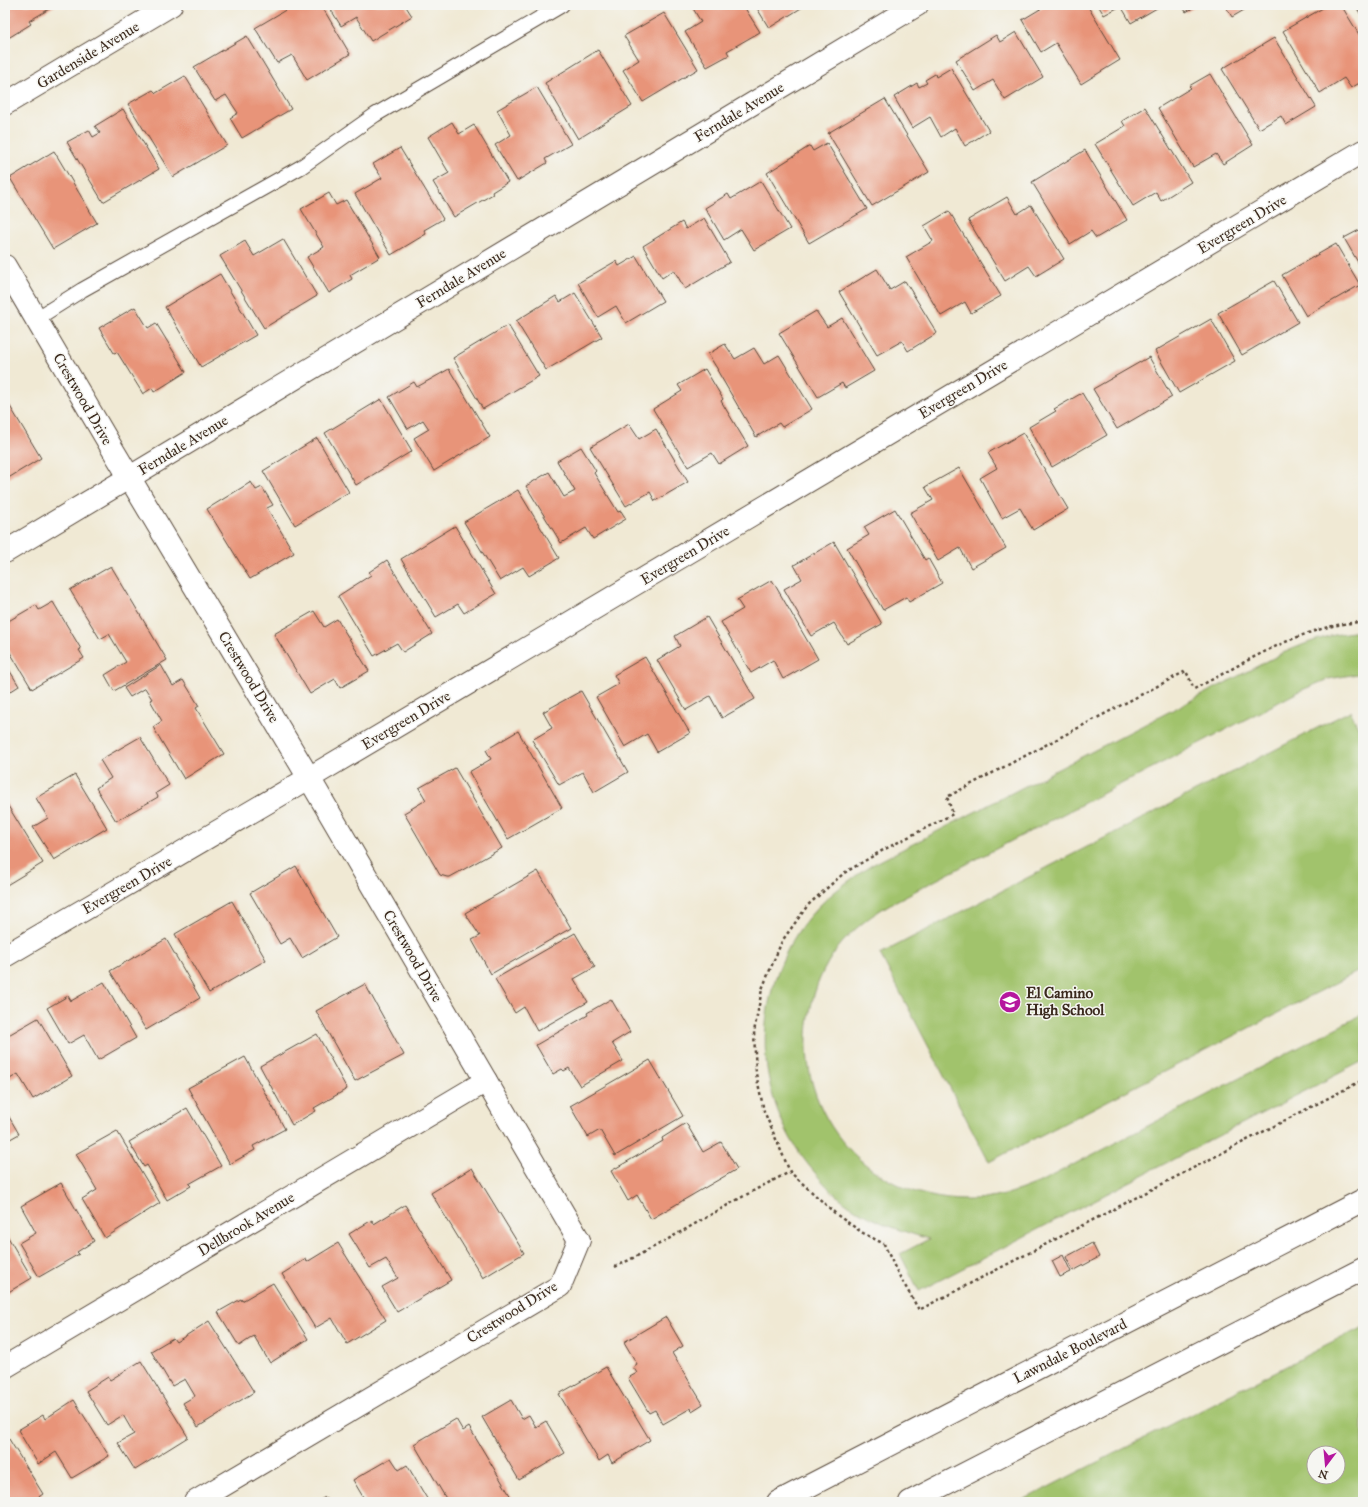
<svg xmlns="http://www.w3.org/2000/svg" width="1368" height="1507" viewBox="0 0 1368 1507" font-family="'IM FELL Great Primer',serif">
	<rect width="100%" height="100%" fill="#f6f6f2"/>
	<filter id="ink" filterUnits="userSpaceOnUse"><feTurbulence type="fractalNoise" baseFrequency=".025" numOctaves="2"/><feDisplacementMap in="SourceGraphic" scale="8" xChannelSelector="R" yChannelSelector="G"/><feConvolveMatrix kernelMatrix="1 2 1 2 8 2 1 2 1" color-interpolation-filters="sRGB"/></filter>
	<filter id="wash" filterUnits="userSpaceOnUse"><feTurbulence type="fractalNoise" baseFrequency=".012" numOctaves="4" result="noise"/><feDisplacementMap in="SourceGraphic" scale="16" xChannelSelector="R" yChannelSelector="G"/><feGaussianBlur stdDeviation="0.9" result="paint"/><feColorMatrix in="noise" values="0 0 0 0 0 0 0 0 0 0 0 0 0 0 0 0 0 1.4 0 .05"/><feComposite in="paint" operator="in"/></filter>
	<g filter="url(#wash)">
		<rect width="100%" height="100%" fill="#f0e9d4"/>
		<!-- green -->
		<g fill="#a1c36c" stroke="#6e7645" fill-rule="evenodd">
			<path d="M1363 631V673L1328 679 1302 690 892 903C871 915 852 930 837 949 824 966 815 987 811 1007 788 1106 864 1199 965 1200 991 1201 1015 1192 1038 1183L1363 1014V1061L919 1291 900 1254 929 1239C901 1231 874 1222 849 1205 837 1197 825 1185 816 1174 754 1104 748 1003 802 926 821 900 846 882 872 865L1283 653C1310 641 1333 633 1363 631Z"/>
			<path d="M1350 711 1363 736V969L989 1162 880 954Z"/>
			<path d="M1363 1327V1502H1019ZM1314 1453H1338V1477H1314Z"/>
		</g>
		<g id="blocks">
			<!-- building -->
			<g fill="#e89479">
				<path d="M5 5H56L29 21 31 24 5 40Z"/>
				<path d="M294 5H321L350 54 307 80 292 55 277 63 255 28Z"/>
				<path d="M328 5H405L412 16 371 41 356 17 341 26Z"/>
				<path d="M691 5H743L760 32 727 51 729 55 707 67 685 32 701 22Z"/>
				<path d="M755 5H806L769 28Z"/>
				<path d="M1047 5H1087L1120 60 1081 84 1056 43 1041 52 1022 20Z"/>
				<path d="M1098 5H1162L1131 23 1121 6 1104 15Z"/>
				<path d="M1182 5H1198L1186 12Z"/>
				<path d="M1225 5H1250L1251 6 1232 17Z"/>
				<path d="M1328 5H1341L1363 41V81L1351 88 1344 78 1320 93 1283 31Z"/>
				<path d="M1355 5H1363V18Z"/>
				<path d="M664 13 698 69 643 102 623 70 639 60 624 36Z"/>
				<path d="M1016 32 1043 77 1005 100 993 80 975 91 956 60 996 35 1000 42Z"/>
				<path d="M247 36 291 109 242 138 230 118 238 113 226 95 215 101 194 67Z"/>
				<path d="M1274 38 1316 107 1286 125 1281 116 1259 129 1222 69Z"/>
				<path d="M598 50 632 106 578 139 545 83Z"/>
				<path d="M951 68 989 131 965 146 955 128 941 137 930 117 912 128 894 97 917 83 919 87 927 83 925 80 935 74 936 77Z"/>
				<path d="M1210 74 1253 145 1223 164 1216 154 1193 167 1158 108 1191 88 1189 86Z"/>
				<path d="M185 76 227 145 173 177 128 104 153 90 156 93Z"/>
				<path d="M537 87 571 144 545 159 547 163 517 181 495 145 511 135 497 110Z"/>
				<path d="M885 99 929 172 872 206 828 133Z"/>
				<path d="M1145 107 1191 182 1161 201 1156 192 1133 206 1095 144 1125 126 1122 121Z"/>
				<path d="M123 109 159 169 103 202 67 142 89 130 93 137 100 133 95 126Z"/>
				<path d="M452 122 459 134 474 125 508 182 492 192 493 194 454 217 433 182 449 173 428 137Z"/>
				<path d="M827 143 867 209 809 243 767 173 810 146 813 151Z"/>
				<path d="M400 148 443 219 424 230 426 234 391 255 355 194 382 178 373 164Z"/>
				<path d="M1085 150 1127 220 1096 238 1091 231 1070 244 1032 182Z"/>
				<path d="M54 151 97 223 53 249 10 178Z"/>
				<path d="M761 181 790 229 754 250 741 229 724 240 705 208 728 194 731 199Z"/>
				<path d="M329 193 336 205 346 200 380 257 350 275 352 279 329 293 307 257 324 247 301 209Z"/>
				<path d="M1007 197 1017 214 1031 205 1064 259 1036 276 1029 266 1005 281 968 220Z"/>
				<path d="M949 211 1001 296 971 313 965 302 941 316 906 257 933 241 924 226Z"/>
				<path d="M704 218 730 262 685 289 674 270 662 278 643 246 682 222 686 229Z"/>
				<path d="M1363 228V271L1344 238Z"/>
				<path d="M283 239 317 296 264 328 220 256 245 241 254 256Z"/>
				<path d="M1336 244 1360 285 1306 316 1282 275Z"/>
				<path d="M636 256 663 301 626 323 616 306 598 317 578 283 616 261 619 266Z"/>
				<path d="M877 269 890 290 905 281 937 333 908 351 902 341 877 355 839 292Z"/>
				<path d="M220 274 256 335 201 367 165 307Z"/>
				<path d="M1274 281 1298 322 1242 355 1218 313Z"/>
				<path d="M575 293 602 337 546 370 516 321 556 296 560 302Z"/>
				<path d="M135 307 148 328 156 323 186 372 154 392 152 388 143 394 117 352 114 353 99 328Z"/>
				<path d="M816 311 827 327 842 318 874 371 845 388 842 383 818 397 779 333Z"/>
				<path d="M1211 319 1235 361 1179 393 1155 351Z"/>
				<path d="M508 325 539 376 483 409 453 358Z"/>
				<path d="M725 344 735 359 754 348 764 364 779 355 812 409 782 427 779 423 756 437 717 370H718L708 354Z"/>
				<path d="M1149 357 1172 397 1117 429 1093 389Z"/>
				<path d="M449 369 490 437 434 471 414 438 429 429 423 420 408 429 389 397 414 382 417 387Z"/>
				<path d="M705 369 723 399 721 401 748 446 719 464 712 453 688 467 653 409 682 391 678 385Z"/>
				<path d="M1082 393 1107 435 1052 467 1029 427 1056 411 1054 409Z"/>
				<path d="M5 398 41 458 5 480Z"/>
				<path d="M381 399 412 451 356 485 325 433Z"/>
				<path d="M629 424 639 439 656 429 688 482 655 501 650 492 626 506 590 447Z"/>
				<path d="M1023 433 1068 509 1033 530 1020 508 1002 518 980 478 997 468 988 453Z"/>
				<path d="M317 438 349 492 295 525 263 471Z"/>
				<path d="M581 447 596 471 594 473 618 512 621 511 626 519 593 539 586 528 561 543 526 486 549 472 564 497 575 491 557 461Z"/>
				<path d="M959 468 1006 548 971 568 960 548 938 561 910 513 933 500 925 487Z"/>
				<path d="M251 482 256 490 262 487 273 505 267 508 294 553 250 579 207 509Z"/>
				<path d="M518 490 559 558 529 576 523 567 500 581 464 522Z"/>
				<path d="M895 509 925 560 928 558 942 583 909 602 906 597 883 610 847 548 869 535 864 527Z"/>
				<path d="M455 526 496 594 464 613 458 604 436 617 401 559Z"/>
				<path d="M834 542 882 624 847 644 834 623 811 636 784 589 802 579 794 565Z"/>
				<path d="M387 560 432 634 403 652 397 643 374 656 338 596 371 575 369 572Z"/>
				<path d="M111 566 167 660 114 691 105 675 126 662 109 634 100 639 70 590Z"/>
				<path d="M772 580 818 659 783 679 773 660 751 673 721 622 743 609 737 600Z"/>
				<path d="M53 602 81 649 79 650 84 658 32 689 5 644V623L36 605 39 610Z"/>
				<path d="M314 611 324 627 337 619 369 671 340 688 335 679 310 694 274 634Z"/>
				<path d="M707 617 755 699 722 718 710 696 686 710 657 660 680 646 675 636Z"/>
				<path d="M645 657 690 733 657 752 647 734 625 747 596 697 619 684 614 675Z"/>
				<path d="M5 663 19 686 5 695Z"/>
				<path d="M161 665 173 686 183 680 199 706 196 708 224 754 184 779 153 727 162 721 150 700 152 699 145 688 130 697 124 688Z"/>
				<path d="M581 691 628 772 594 792 583 772 559 785 532 740 552 728 543 712Z"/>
				<path d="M518 731 562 808 508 839 469 772 491 759 486 750Z"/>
				<path d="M140 737 169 785 156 793 158 797 116 821 96 788 111 778 100 760Z"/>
				<path d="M455 768 502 848 450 877H447L440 875 404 813 426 800 419 788Z"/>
				<path d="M75 775 107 828 54 860 33 827 48 818 36 798Z"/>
				<path d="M5 801 43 863 5 886Z"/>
				<path d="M296 866 337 937 302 958 290 938 280 944 250 893Z"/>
				<path d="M538 871 571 928 491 974 472 940 480 936 465 913Z"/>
				<path d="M232 901 266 960 209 993 175 934Z"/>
				<path d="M575 933 595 967 574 979 588 1002 537 1031 524 1007 515 1013 495 979Z"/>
				<path d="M166 939 200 998 146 1030 110 971Z"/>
				<path d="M104 982 136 1038 98 1060 84 1035 68 1044 47 1008 68 996 71 1001Z"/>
				<path d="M365 984 404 1055 355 1081 316 1011Z"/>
				<path d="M611 999 630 1032 612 1043 623 1061 580 1086 569 1068 564 1071 562 1069 553 1074 536 1045 588 1015 587 1013Z"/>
				<path d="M38 1018 72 1076 33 1099 18 1074 5 1082V1037Z"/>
				<path d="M317 1034 347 1089 314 1108 316 1111 292 1125 260 1066Z"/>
				<path d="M245 1057 285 1129 253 1146 255 1150 230 1164 188 1088Z"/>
				<path d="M650 1060 683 1116 615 1156 600 1130 588 1137 570 1106Z"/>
				<path d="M187 1108 221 1166 189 1184 191 1186 167 1200 147 1165 144 1167 129 1142Z"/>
				<path d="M5 1110 19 1134 5 1142Z"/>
				<path d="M686 1123 703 1152 721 1142 737 1169 651 1219 637 1195 628 1201 611 1171 663 1141 662 1138Z"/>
				<path d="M117 1131 160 1203 105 1238 82 1199 97 1190 76 1154Z"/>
				<path d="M472 1168 524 1253 483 1278 431 1193Z"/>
				<path d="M61 1183 94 1241 77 1252 79 1254 39 1277 19 1243 36 1233 21 1206Z"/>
				<path d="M405 1205 451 1280 397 1312 382 1287 398 1278 386 1259 370 1268 349 1234 372 1220 374 1224Z"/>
				<path d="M5 1232 32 1278 5 1294Z"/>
				<path d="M338 1243 386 1320 347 1344 332 1318 315 1328 282 1274 306 1259 307 1262Z"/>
				<path d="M1092 1243 1099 1257 1073 1271 1066 1257Z"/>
				<path d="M1063 1255 1071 1272 1060 1277 1052 1261Z"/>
				<path d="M273 1283 308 1339 270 1363 254 1336 239 1346 218 1312 241 1299 242 1301Z"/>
				<path d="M666 1317 683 1346 672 1353 703 1404 692 1411 691 1408 663 1424 655 1410 649 1413 628 1378 637 1373 633 1367 637 1364 624 1342Z"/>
				<path d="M209 1321 254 1392 198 1427 183 1403 195 1396 185 1379 172 1386 151 1351 173 1338 176 1342Z"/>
				<path d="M141 1361 188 1437 135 1470 118 1443 134 1434 123 1415 107 1425 86 1391 108 1377 110 1380Z"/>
				<path d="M606 1367 650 1440 612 1463 608 1455 599 1461 559 1394Z"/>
				<path d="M74 1400 109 1456 72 1478 56 1452 38 1464 18 1430 43 1415 45 1419Z"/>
				<path d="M511 1400 522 1419 529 1415 536 1427 546 1421 565 1453 519 1480 482 1417Z"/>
				<path d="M456 1419 463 1431 469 1427 514 1502H448L414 1444Z"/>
				<path d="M9 1439 43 1494 31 1502H5V1441Z"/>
				<path d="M391 1458 399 1470 407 1465 429 1502H366L353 1480Z"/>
				<path d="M325 1497 328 1502H317Z"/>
			</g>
		</g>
	</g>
	<g filter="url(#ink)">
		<use href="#blocks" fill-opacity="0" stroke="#564739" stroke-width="1"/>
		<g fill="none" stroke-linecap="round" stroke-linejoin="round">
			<!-- service casing -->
			<g stroke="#564739" stroke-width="16">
				<path id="service" d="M36 319 82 290 301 167 375 115 562 5"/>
			</g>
			<!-- minor casing -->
			<g stroke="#564739" stroke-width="24">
				<g id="minor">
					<path d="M5 104 171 5"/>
					<path d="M5 266 113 450 309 778 579 1240 560 1286 195 1502"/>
					<path d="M5 552 917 5"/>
					<path d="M5 1367 486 1081"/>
				</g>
			</g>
			<!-- tertiary casing -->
			<g stroke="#564739" stroke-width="24">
				<g id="tertiary">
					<path d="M5 956 309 778 1363 151"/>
					<path d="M778 1502 1363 1200"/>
					<path d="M910 1502 1363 1269"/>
				</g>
			</g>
			<!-- path -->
			<g stroke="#564739" stroke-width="2.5" stroke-dasharray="3 3" stroke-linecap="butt">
				<path d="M1363 622C1304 624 1245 663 1194 689L1186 671 947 797 953 814 885 849 844 873 808 905 782 941 762 989 754 1032 756 1074 764 1111 790 1172 837 1215 863 1233 884 1244 896 1270 919 1310 1363 1080"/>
				<path d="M615 1267C675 1238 730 1201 790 1172"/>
			</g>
			<!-- service -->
			<use href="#service" stroke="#fff" stroke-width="14"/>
			<!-- minor -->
			<use href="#minor" stroke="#fff" stroke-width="22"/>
			<!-- tertiary -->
			<use href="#tertiary" stroke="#fff" stroke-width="22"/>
		</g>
	</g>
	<!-- icons -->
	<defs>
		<g id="school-disc" transform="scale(1.15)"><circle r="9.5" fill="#b5179e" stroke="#f6f6f2"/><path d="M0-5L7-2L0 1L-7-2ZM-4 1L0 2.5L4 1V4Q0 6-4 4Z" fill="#fff"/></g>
	</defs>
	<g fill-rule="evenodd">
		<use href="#school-disc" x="1010" y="1002"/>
	</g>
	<g text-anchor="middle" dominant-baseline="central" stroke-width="3" stroke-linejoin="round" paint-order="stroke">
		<!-- street labels -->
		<g font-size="15" fill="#3b2a1e" stroke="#f6f6f2">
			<text transform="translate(88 55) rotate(-31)">Gardenside Avenue</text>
			<text transform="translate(739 112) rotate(-31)">Ferndale Avenue</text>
			<text transform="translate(1242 224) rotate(-31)">Evergreen Drive</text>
			<text transform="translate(461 278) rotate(-31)">Ferndale Avenue</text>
			<text transform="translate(963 389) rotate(-31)">Evergreen Drive</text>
			<text transform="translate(83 399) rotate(60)">Crestwood Drive</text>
			<text transform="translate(183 445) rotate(-31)">Ferndale Avenue</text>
			<text transform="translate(685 555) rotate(-31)">Evergreen Drive</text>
			<text transform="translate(249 677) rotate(59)">Crestwood Drive</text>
			<text transform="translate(406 720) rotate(-31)">Evergreen Drive</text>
			<text transform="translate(127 885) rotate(-30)">Evergreen Drive</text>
			<text transform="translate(413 956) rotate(60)">Crestwood Drive</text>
			<text transform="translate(246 1224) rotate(-31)">Dellbrook Avenue</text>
			<text transform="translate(512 1312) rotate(-32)">Crestwood Drive</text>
			<text transform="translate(1070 1351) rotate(-27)">Lawndale Boulevard</text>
		</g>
		<!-- poi labels -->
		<g font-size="15" font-weight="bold" fill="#3b2a1e" stroke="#f6f6f2" text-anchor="start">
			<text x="1026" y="993">El Camino<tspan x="1026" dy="17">High School</tspan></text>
		</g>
	</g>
	<!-- margin -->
	<rect width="1368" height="1507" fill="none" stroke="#f6f6f2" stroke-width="20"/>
	<!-- north arrow -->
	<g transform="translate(1326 1465) rotate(196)"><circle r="19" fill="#f6f6f2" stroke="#aba49d"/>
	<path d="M0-3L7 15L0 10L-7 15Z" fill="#b5179e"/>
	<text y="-6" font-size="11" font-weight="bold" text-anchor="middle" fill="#3b2a1e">N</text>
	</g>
</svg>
